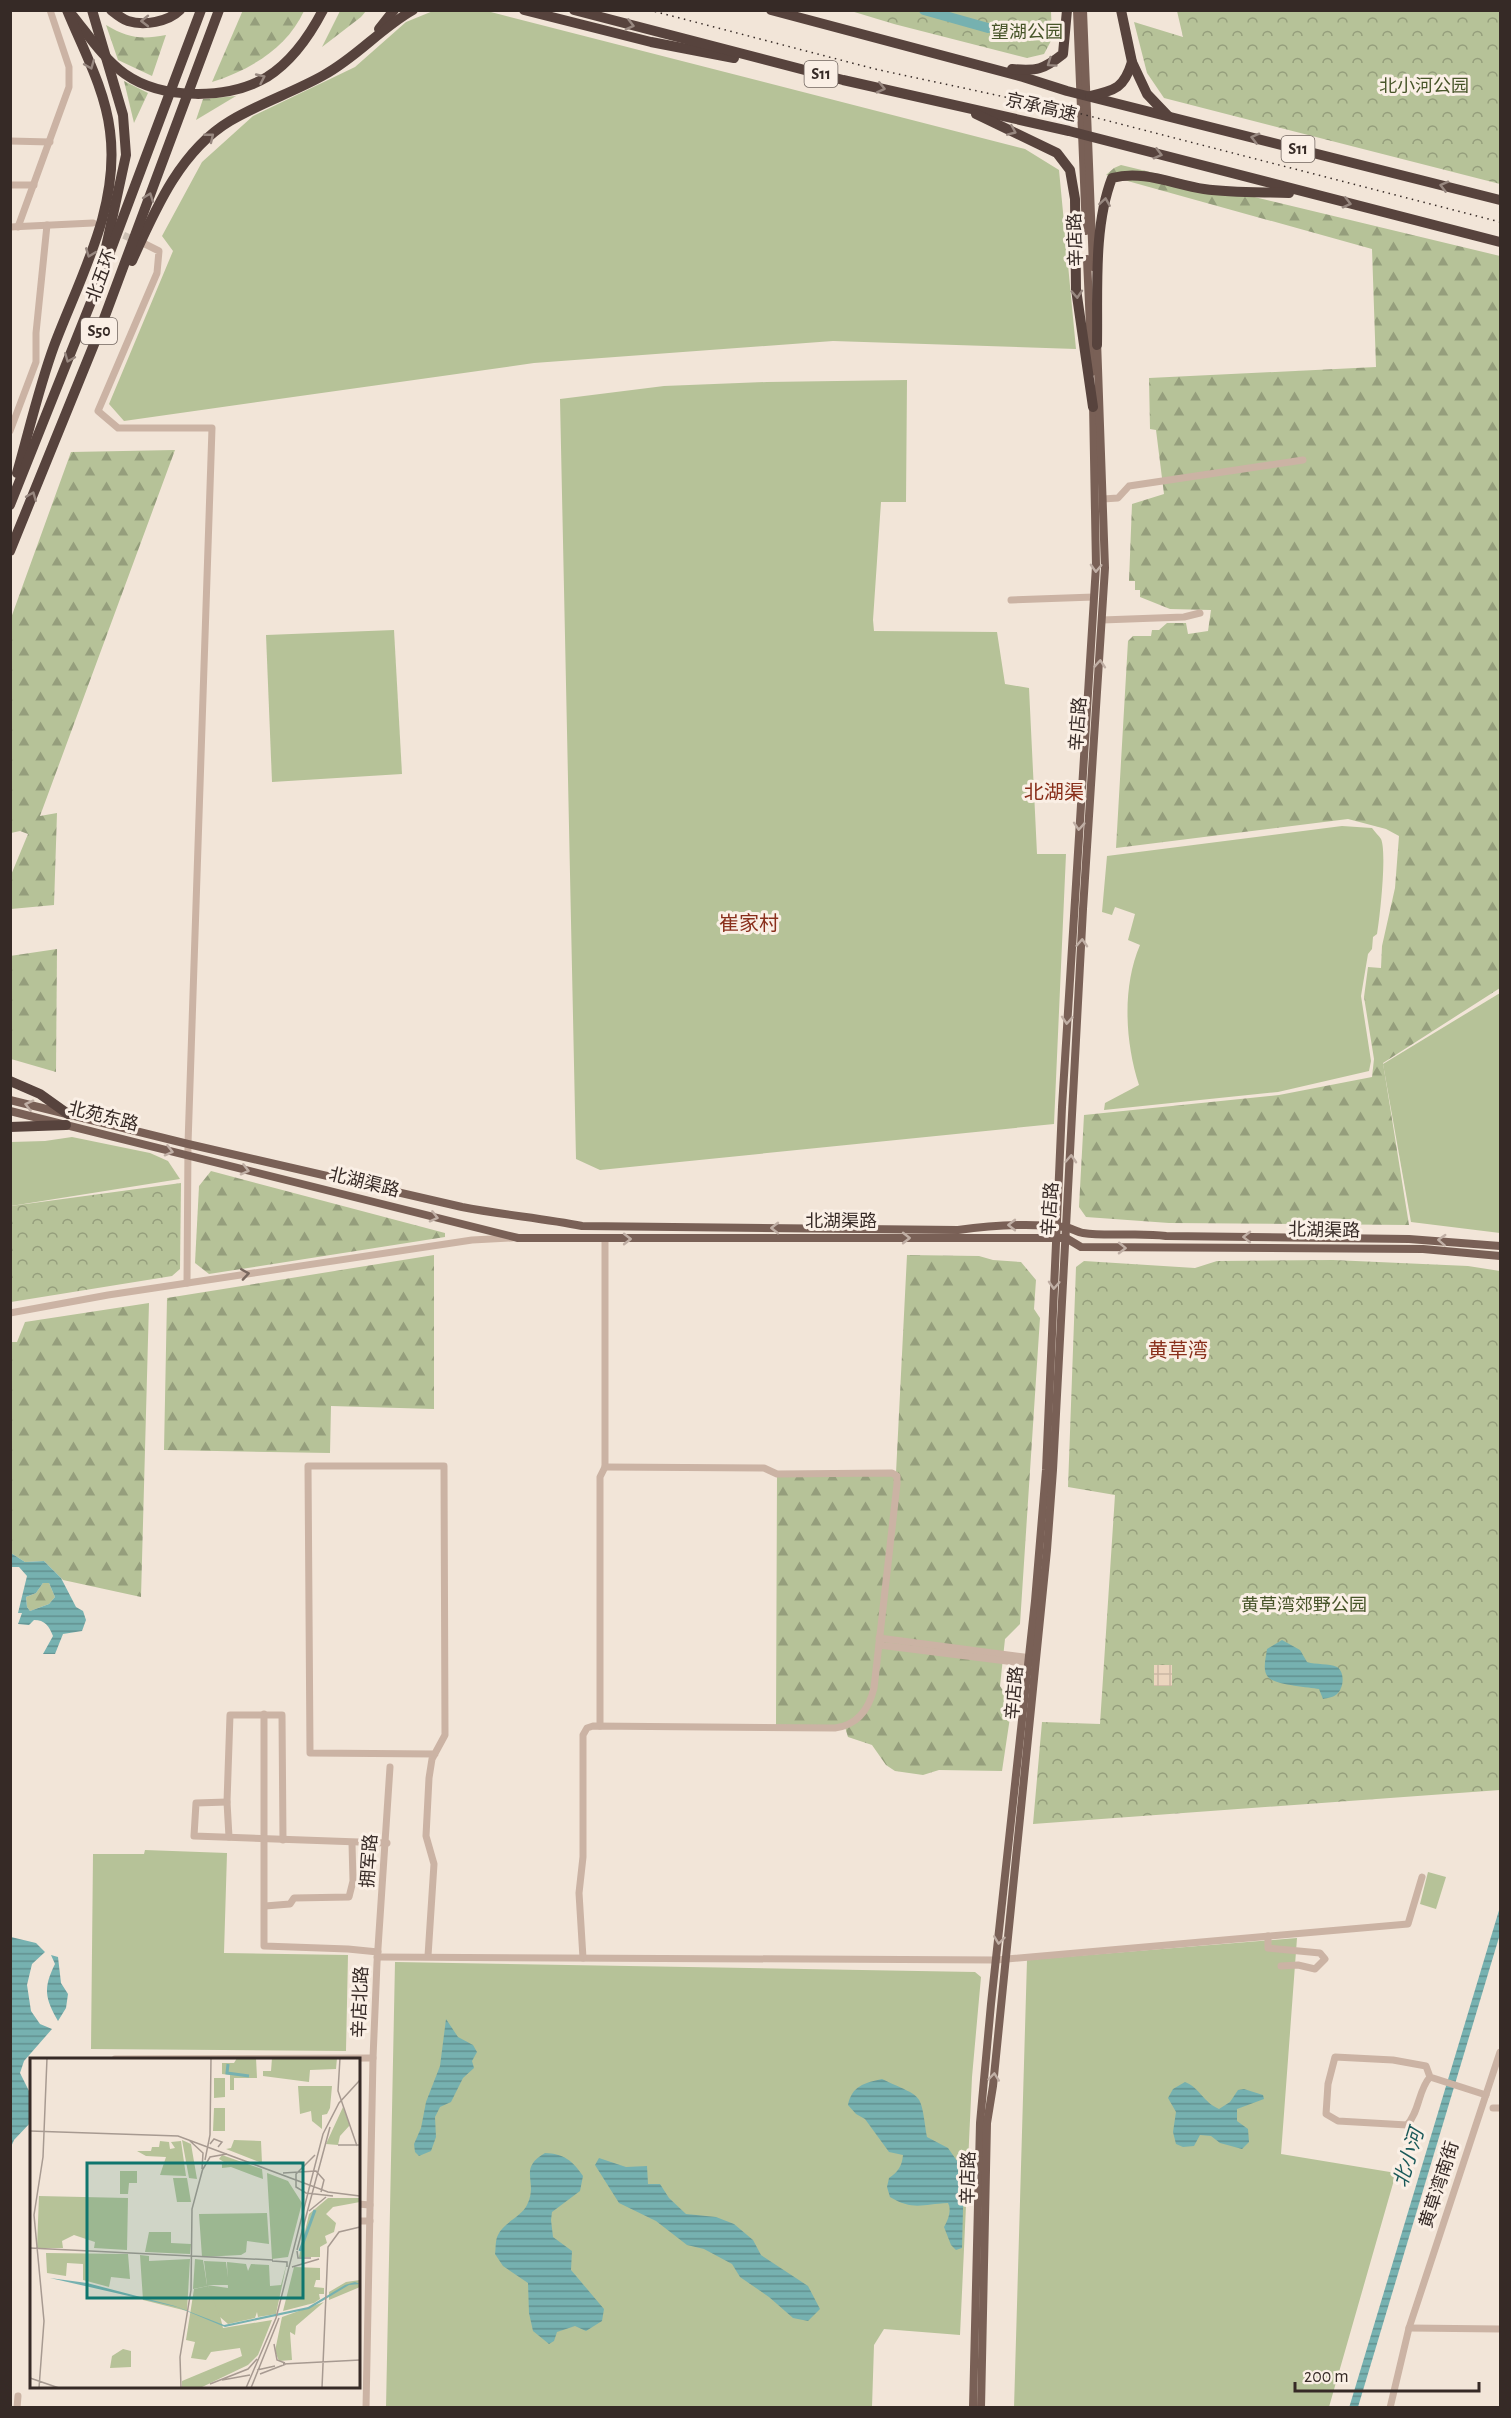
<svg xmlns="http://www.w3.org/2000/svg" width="1511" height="2418" viewBox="0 0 1511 2418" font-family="'Alegreya Sans','Noto Sans SC',sans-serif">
	<defs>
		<pattern id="forest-firs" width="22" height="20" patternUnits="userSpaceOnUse" patternTransform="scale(1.5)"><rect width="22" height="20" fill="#b6c298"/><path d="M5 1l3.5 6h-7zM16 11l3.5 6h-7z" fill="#959e7c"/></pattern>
		<pattern id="park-crowns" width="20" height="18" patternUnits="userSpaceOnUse" patternTransform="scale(1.5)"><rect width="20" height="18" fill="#b6c298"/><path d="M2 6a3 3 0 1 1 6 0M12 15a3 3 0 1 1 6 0" fill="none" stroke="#959e7c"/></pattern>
		<pattern id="plaza-grid" width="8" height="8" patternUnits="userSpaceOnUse" patternTransform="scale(1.5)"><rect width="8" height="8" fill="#ebd5be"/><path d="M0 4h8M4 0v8" fill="none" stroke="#cab7a3"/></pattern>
		<pattern id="water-rules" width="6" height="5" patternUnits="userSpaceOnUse" patternTransform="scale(1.5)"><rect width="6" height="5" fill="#76b1b0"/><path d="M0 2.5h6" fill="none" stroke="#62908f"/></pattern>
	</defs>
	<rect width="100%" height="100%" fill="#f2e5d8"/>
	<!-- grass -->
	<g fill="#b6c298">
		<path d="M433 11H487L1025 149 1059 170 1076 349 833 341 534 363 124 421 109 404 173 251 162 236 202 162 253 116 355 67 406 22Z"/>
		<path d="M907 380 906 502H881L873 620 874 631 997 632 1005 684 1029 688 1037 854H1066L1054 1124 600 1170 576 1159 560 399 664 386 767 382Z"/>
		<path d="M394 630 402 774 272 782 266 635Z"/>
		<path d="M1342 826 1372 828C1375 832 1379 836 1381 839 1387 852 1380 917 1377 934L1373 937 1372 949 1368 954 1361 996 1371 1061 1369 1071 1278 1092 1104 1110 1105 1103 1139 1085C1125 1042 1122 987 1140 945L1128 940 1135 914 1115 907 1112 915 1102 912 1107 856Z"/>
		<path d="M1500 993V1233L1411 1222 1383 1064Z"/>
		<path d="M72 1137 150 1153 168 1161 180 1179 11 1206V1142L45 1141Z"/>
		<path d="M145 1850 227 1853 224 1953 348 1955 346 2051 91 2049 93 1854H144Z"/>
		<path d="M1428 1872 1446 1877 1436 1909 1420 1904Z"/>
		<path d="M1297 1938 1281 2154 1396 2173 1329 2407 1014 2408 1027 1960Z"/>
		<path d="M395 1962 975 1972 981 1977 972 2077 960 2335 884 2329 874 2345 872 2407 386 2408Z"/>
	</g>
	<!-- forest -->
	<g fill="url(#forest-firs)">
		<path d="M243 10 304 11C287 48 250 70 212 82Z"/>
		<path d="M340 11H366L361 17 322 47Z"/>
		<path d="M106 25C128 38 141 40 166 35L152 76 118 60Z"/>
		<path d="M124 81 148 93 134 123Z"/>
		<path d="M236 96 196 120 203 99Z"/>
		<path d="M1121 165 1500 256V988L1383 1063 1409 1225 1169 1223 1086 1217 1079 1207 1084 1115 1279 1095 1372 1077 1374 1059 1364 997 1368 967 1381 968 1382 946 1395 888 1399 836 1386 829 1348 819 1116 848 1128 641 1133 636H1151L1152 630H1159L1167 623H1186L1188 634 1208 631 1211 610 1170 609 1140 597V590H1135V581H1129L1132 504 1164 494 1156 430 1150 429 1149 378 1376 367 1372 249 1106 175 1114 168Z"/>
		<path d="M175 450 40 816 57 813 54 905 11 909V875L28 834 20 831 11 833V618L71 452Z"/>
		<path d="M57 949 56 1072 11 1059 10 956Z"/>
		<path d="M211 1171 445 1233V1237L209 1274 195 1263 199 1186Z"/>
		<path d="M434 1255V1409L331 1406 330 1453 164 1450 167 1298Z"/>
		<path d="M907 1255 979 1256 993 1260 1021 1262 1036 1280 1034 1309 1040 1318 1020 1624 1005 1639 1000 1686 1012 1704 1002 1771 939 1770 923 1775 895 1771 886 1765 872 1745 848 1737 845 1727 776 1728 777 1474 896 1473Z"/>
		<path d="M149 1303 141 1597 63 1580 44 1561 25 1562 11 1553V1342H17L25 1322Z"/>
		<path d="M43 1583H49L55 1597 49 1604 30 1611 27 1607 26 1597 36 1593Z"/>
	</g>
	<!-- park -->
	<g fill="url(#park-crowns)">
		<path d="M851 11H1051L1052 39 1044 54 1027 58 894 24Z"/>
		<path d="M1177 11H1500V184L1164 98 1147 73 1134 22 1183 37Z"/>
		<path d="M181 1183 180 1269 172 1276 11 1302V1206Z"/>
		<path d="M1333 1260 1468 1266 1500 1271V1790L1033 1824 1042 1722 1100 1724 1115 1495 1068 1487 1076 1267 1084 1261 1195 1268 1217 1261Z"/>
	</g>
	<!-- plaza -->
	<rect fill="url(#plaza-grid)" x="1154" y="1665" width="18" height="21"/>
	<!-- water -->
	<g fill="url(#water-rules)" fill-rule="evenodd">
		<path d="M11 1553 25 1562 44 1561 61 1578 76 1607 83 1611 86 1620 82 1631 63 1634 55 1654H43L53 1636C49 1626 45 1620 34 1620L29 1625 18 1624 22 1613H18L27 1576 19 1567H11ZM43 1583H49L55 1597 49 1604 30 1611 27 1607 26 1597 36 1593Z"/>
		<path d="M1282 1640 1300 1650 1307 1662C1316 1665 1329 1663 1337 1667 1345 1672 1344 1688 1337 1694 1334 1697 1328 1698 1323 1699L1319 1689C1308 1687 1275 1685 1268 1677 1262 1670 1266 1658 1267 1649Z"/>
		<path d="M1500 1907V1934L1358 2407 1349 2408Z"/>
		<path d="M11 1937 36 1943 45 1952 32 1964 27 1985 31 2011 40 2024 52 2029 24 2061 20 2073 31 2095V2122L14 2140 11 2147Z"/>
		<path d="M51 1955 58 1957 61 1983 68 1994 66 2008 58 2021C45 1998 43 1988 55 1964Z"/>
		<path d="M446 2019 458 2037 473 2045 477 2052 472 2061 474 2068 463 2078 451 2102 440 2107 435 2117 436 2137 431 2151 419 2156 415 2152 414 2144 421 2128 426 2102 440 2066Z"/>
		<path d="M882 2079C924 2099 920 2090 927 2137L948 2148 964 2171 962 2248 956 2250 951 2245 944 2227C948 2220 952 2210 948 2203 923 2204 913 2211 890 2197L887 2187 889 2178C898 2172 902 2166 903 2155L889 2152 865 2119 856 2114 848 2105C852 2086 864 2083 882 2079Z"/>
		<path d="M1185 2082C1200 2088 1203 2102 1219 2109L1230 2102 1238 2090 1244 2089 1263 2095 1264 2099 1237 2109V2121L1248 2129 1249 2142 1242 2149 1220 2143 1211 2136 1200 2135 1194 2146 1183 2147 1176 2144 1173 2132 1176 2112 1168 2098 1173 2089Z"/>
		<path d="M545 2153C564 2154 572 2160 583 2176L580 2191 552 2212 551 2220 553 2237 572 2251 571 2270 604 2309 602 2321 586 2331 575 2326 557 2332 554 2341 549 2344 533 2331 529 2313 528 2283 503 2266 495 2254C496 2249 495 2240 498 2235 503 2223 521 2217 527 2205 539 2181 517 2169 545 2153Z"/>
		<path d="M599 2158 626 2167 647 2166 648 2184H660L669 2198 686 2214 716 2217 734 2224 753 2240 761 2255 808 2286 820 2309 808 2321 793 2318 769 2297 740 2277 732 2264 704 2249 687 2245 656 2221 619 2203 595 2165Z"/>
	</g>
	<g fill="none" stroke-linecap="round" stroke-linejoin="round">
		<!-- river -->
		<path stroke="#76b1b0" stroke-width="10" d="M924 10 988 28"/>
		<!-- minor-tunnel -->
		<path stroke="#ccc0b4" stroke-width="7" stroke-dasharray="7 3.5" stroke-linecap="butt" d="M114 231 137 241"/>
		<!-- minor -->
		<g stroke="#cbb3a4" stroke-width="7">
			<path d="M10 141 50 142"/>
			<path d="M10 185H34"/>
			<path d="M10 227 93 223"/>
			<path d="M18 227 69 87V67L50 10"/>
			<path d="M145 244 159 251 157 273 98 411 118 428H212L188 1144 187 1283"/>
			<path d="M10 431 36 362V333L47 225"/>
			<path d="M1103 499 1118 498 1129 486 1303 460"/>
			<path d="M1011 600 1094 597"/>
			<path d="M1102 620 1184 617 1200 613"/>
			<path d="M10 1313 108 1295 472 1240 512 1238"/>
			<path d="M879 1638 1032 1658"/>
			<path d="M879 1645 1031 1664"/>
			<path d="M264 1714V1946L348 1949 378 1952"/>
			<path d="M600 1726V1477L605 1467V1239"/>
			<path d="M227 1802 196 1803 194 1836 387 1843"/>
			<path d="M229 1837 227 1802 230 1715H282L283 1840"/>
			<path d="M265 1906 290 1904 294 1898 349 1897 353 1881 352 1843"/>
			<path d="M1268 1936V1948L1320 1953 1325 1959 1315 1969 1298 1965 1281 1966"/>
			<path d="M428 1956 434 1864 426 1836 429 1778 432 1759 445 1735 444 1466H308L310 1753 435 1754"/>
			<path d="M377 1957 996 1960 1408 1924 1422 1877"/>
			<path d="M583 1958 579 1893 583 1857V1735L587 1728 593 1726 835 1728C858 1725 869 1709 874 1688L897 1484V1476L892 1473 777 1474 764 1468 605 1467"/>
			<path d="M115 2059 373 2058"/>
			<path d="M1430 2077C1418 2090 1420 2111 1407 2125L1338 2121 1326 2114 1328 2084 1335 2057 1393 2060 1426 2066 1430 2077 1486 2095"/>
			<path d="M1493 2108H1500"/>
			<path d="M358 2204 370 2205"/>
			<path d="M358 2221H370"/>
			<path d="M1409 2328 1500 2329"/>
			<path d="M17 2408 18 2396"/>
			<path d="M366 2408 373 2058 377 1963 390 1767"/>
			<path d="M1390 2408 1409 2328 1500 2052"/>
		</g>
		<!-- major -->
		<g stroke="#796056" stroke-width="8">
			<path d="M1077 10 1086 231"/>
			<path d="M1083 10 1093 267"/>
			<path d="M1087 259 1092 372"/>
			<path d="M10 1100 188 1144 462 1207C502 1215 542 1218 582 1226L958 1230C993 1225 1029 1223 1065 1227 1071 1228 1077 1232 1083 1233 1109 1237 1139 1232 1166 1236L1409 1239 1500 1246"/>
			<path d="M10 1111 518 1238H1066L1081 1247 1423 1249 1500 1256"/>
			<path d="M973 2408 980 2123 991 2004 1035 1601 1046 1470 1062 1107 1096 566 1093 403"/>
			<path d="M981 2408 987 2123 993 2086 1047 1550 1053 1470 1083 909 1105 568 1097 340"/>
		</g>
		<!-- highway -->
		<g stroke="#57433d" stroke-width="10">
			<path d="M92 10 123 115 126 155 106 247"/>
			<path d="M111 10C116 14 122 19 128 21 144 26 168 22 180 10"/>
			<path d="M524 10 651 42 734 58"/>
			<path d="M574 10 843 80 1069 131 1500 242"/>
			<path d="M771 10 1023 77 1067 91 1500 200"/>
			<path d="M1121 10 1132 62 1147 94 1168 116"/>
			<path d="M73 16C89 36 104 59 125 74 162 100 228 100 267 77 291 62 310 35 323 10"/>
			<path d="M379 29 394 10"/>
			<path d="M1012 69C1037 71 1043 70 1063 54L1067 10"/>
			<path d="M1090 96C1116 90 1124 88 1132 62"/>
			<path d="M976 114 1057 153 1070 170 1075 199 1076 289 1093 407"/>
			<path d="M132 261C155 210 180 151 230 121 260 103 294 92 324 75 357 57 381 28 413 10"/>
			<path d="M1097 345C1098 292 1093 227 1112 178 1144 170 1172 184 1204 189 1232 193 1261 192 1289 193"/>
			<path d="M17 473C29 431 39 387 54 346 80 277 120 207 110 131 105 89 83 49 67 10"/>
			<path d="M10 505 95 292 201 10"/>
			<path d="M10 551 99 332 219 10"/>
			<path d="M10 1081 40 1094 68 1114"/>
			<path d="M10 1127 66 1125"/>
		</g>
		<!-- rail -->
		<path stroke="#362a26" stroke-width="1.5" stroke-dasharray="1.5 4.5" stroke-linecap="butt" d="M649 10 875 69 1070 111 1500 222"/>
	</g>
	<!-- one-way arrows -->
	<defs><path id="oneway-chevron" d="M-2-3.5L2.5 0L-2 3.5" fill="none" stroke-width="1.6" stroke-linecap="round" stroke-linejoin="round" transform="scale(1.5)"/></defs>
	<g stroke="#988880">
		<use href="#oneway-chevron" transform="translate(145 21) rotate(180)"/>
		<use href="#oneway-chevron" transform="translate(630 25) rotate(14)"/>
		<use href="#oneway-chevron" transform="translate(1051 63) rotate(145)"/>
		<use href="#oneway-chevron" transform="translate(90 65) rotate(68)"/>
		<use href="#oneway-chevron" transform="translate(261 78) rotate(-25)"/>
		<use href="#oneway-chevron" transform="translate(881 88) rotate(13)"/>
		<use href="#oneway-chevron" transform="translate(1012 131) rotate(23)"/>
		<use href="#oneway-chevron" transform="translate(210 137) rotate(-39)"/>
		<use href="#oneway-chevron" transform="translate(1255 138) rotate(-166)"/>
		<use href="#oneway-chevron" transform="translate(1158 154) rotate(15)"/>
		<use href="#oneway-chevron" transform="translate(1444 186) rotate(-166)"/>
		<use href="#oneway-chevron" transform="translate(149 197) rotate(-70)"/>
		<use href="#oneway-chevron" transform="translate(1105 202) rotate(-81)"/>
		<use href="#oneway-chevron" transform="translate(1347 203) rotate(14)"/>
		<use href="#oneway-chevron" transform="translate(90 253) rotate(111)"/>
		<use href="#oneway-chevron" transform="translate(1077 294) rotate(86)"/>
		<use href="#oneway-chevron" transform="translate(69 358) rotate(112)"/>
		<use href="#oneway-chevron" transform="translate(32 496) rotate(-68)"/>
	</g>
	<g stroke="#c0afa5">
		<use href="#oneway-chevron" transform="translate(1096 568) rotate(92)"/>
		<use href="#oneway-chevron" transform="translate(1100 664) rotate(-86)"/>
		<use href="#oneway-chevron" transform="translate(1079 826) rotate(94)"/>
		<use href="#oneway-chevron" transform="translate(1082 943) rotate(-87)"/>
		<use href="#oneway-chevron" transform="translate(1067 1020) rotate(94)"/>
		<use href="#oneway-chevron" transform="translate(29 1105) rotate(-166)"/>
		<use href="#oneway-chevron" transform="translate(169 1151) rotate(14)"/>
		<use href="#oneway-chevron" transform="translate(1071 1159) rotate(-87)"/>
		<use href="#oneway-chevron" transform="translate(245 1170) rotate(14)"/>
		<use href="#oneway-chevron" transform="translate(434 1217) rotate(14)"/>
		<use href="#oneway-chevron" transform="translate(1012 1225) rotate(-180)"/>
		<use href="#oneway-chevron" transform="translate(775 1228) rotate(-180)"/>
		<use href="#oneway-chevron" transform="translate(1247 1237) rotate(-179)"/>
		<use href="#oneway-chevron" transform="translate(906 1238)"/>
		<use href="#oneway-chevron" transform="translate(627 1239)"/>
		<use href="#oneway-chevron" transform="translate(1442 1240) rotate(-177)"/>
		<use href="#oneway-chevron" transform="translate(1122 1248) rotate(1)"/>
		<use href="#oneway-chevron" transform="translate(1054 1285) rotate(93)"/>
		<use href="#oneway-chevron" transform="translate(999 1940) rotate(97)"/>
		<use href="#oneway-chevron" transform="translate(994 2077) rotate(-84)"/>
	</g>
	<use stroke="#79685f" href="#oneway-chevron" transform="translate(245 1274) rotate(-9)"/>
	<g text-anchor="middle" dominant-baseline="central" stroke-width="6" stroke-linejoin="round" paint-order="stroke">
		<!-- shield labels -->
		<g fill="#faefe5" stroke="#71655f" stroke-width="1.5">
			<rect x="804.5" y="61" width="33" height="26" rx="4.5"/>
			<rect x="1281.5" y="136" width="33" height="26" rx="4.5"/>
			<rect x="81" y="318" width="36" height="26" rx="4.5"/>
		</g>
		<g font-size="16" font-weight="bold" fill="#362a26">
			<text x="821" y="74">S11</text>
			<text x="1298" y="149">S11</text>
			<text x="99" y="331">S50</text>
		</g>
		<!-- park labels -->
		<g font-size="18" fill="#475529" stroke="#faefe5">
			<text x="1027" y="33">望湖公园</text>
			<text x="1424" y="87">北小河公园</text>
			<text x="1304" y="1606">黄草湾郊野公园</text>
		</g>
		<!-- street labels -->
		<g font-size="18" fill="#362a26" stroke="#faefe5">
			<text transform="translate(1041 108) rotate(13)">京承高速</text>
			<text transform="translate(1076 240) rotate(-92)">辛店路</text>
			<text transform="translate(102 276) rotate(-70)">北五环</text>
			<text transform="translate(1079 724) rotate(-86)">辛店路</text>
			<text transform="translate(103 1117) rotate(14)">北苑东路</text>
			<text transform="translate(364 1183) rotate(14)">北湖渠路</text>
			<text transform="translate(1051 1209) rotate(-86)">辛店路</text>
			<text x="841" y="1222">北湖渠路</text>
			<text transform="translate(1324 1231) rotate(1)">北湖渠路</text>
			<text transform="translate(1015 1693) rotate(-85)">辛店路</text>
			<text transform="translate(370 1861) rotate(-86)">拥军路</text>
			<text transform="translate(361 2002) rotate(-88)">辛店北路</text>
			<text transform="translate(969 2178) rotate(-89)">辛店路</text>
			<text transform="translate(1440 2185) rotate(-72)">黄草湾南街</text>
		</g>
		<!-- neighbourhood labels -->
		<g font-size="20" fill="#892f1b" stroke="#faefe5">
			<text x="1054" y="793">北湖渠</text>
			<text x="749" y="924">崔家村</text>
			<text x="1178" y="1351">黄草湾</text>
		</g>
		<!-- water labels -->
		<g font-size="20" font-style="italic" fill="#1a5959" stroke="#faefe5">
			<text transform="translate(1409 2158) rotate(-73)">北小河</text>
		</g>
	</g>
	<!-- overview -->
	<g transform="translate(30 2058)">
		<rect width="330" height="330" fill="#f2e5d8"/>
		<path d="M184 20H195V39L184 40ZM184 50H195V73H183ZM90 113H107V125H99L98 136H90ZM237 115 258 123 272 145 258 199 242 201ZM9 138 98 140 97 192 64 190 65 184 44 177 32 183 33 190H7ZM237 155 239 186 217 183 216 194 211 197 172 199 169 156ZM16 195 98 196 100 221 81 219 79 229 53 222V206L37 205 36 218 17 215ZM174 203 196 204 199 227H177ZM178 228 186 241 193 270 242 262 228 297 218 307 170 330H152V323L212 298 210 290 181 294 176 302 161 300 165 284 156 282 164 231Z" fill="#b6c298"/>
		<path d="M204 82 231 83 232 105 196 91 201 90ZM130 83 139 84 140 91 145 90 141 84 151 83 156 118 130 117 136 99 116 98 107 93H121L122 89H129ZM192 97 232 111 233 121 201 109 192 110V104L199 107 189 101ZM143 120H157L161 144H147ZM119 174H141V185L161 186 160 196 115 194ZM165 201 173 202 177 227 198 230 197 204 216 206 218 213 221 206 239 207 240 228 251 227 257 204 246 256 228 259 227 254 225 260 198 266 190 259 178 228 163 231Z" fill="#b6c298"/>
		<path d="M207 0H226L227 20H204V32H200V17L192 16V5H204ZM242 0H307L306 11 280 12 279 24 233 18V13H241ZM268 28H302L300 50 297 56 292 57V71L282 63 281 53 270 56ZM313 49 320 67 310 78 308 87 296 86ZM152 82 161 86 167 121 159 120ZM298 140H330V144L303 149 296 156 306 165 304 174 295 178 297 185 290 189V199H269L279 156ZM110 197 119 198V203L160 201 157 253 113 242ZM264 209 290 210V222H286L284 229 294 230V236H289L290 241 284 245 253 253ZM330 222V229L299 242V234L316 224ZM294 244 266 268 265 277 260 274 262 302 249 303 245 293 252 259ZM93 291 101 293V309L80 310 82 298Z" fill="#b6c298"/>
		<path d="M20 220 57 225 145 248 194 267 278 249 315 227 325 224 330 226 319 227 279 251 195 269 147 249Z" fill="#76b1b0"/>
		<path fill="none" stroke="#76b1b0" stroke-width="3" d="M198 6 197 15 219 18M270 193 285 152"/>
		<path fill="none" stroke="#a79a91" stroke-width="1.5" d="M310 0 308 33 327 88M0 73 148 78 298 134 330 138M159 82 173 95 172 111M180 86 184 81 192 84 188 89M308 87H330M285 97 266 116V129L276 135 303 138M175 102 180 77 181 0M173 111 180 99 197 96M253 115 286 113 294 122 291 134M279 153 296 139M0 190 243 202M267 192 300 69M267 193 268 200H281M242 203 257 204V209M262 209 289 201M244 286 247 302 255 305M253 306 330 302M227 312 245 308M230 316 256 306M0 320 29 330M192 322 220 317M180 326 218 311 227 301M9 330 14 263 4 157 13 99 17 0M151 330 150 299 161 232 162 151 173 110M216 330 246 260 293 76 309 45 330 22M221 330 249 260M292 330 298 189 309 174 330 169"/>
		<path fill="#0f766e" fill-opacity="0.15" stroke="#0f766e" stroke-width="3" d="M57 105H273V240H57Z"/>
		<rect width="330" height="330" fill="none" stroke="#362a26" stroke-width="3"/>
	</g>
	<!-- border -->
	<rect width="1511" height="2418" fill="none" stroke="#362a26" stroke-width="24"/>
	<!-- scale -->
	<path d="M1295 2382v9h184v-9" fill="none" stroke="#362a26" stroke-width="3"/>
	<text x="1304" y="2382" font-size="18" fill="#362a26" stroke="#faefe5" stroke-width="4.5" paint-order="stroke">200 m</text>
</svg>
